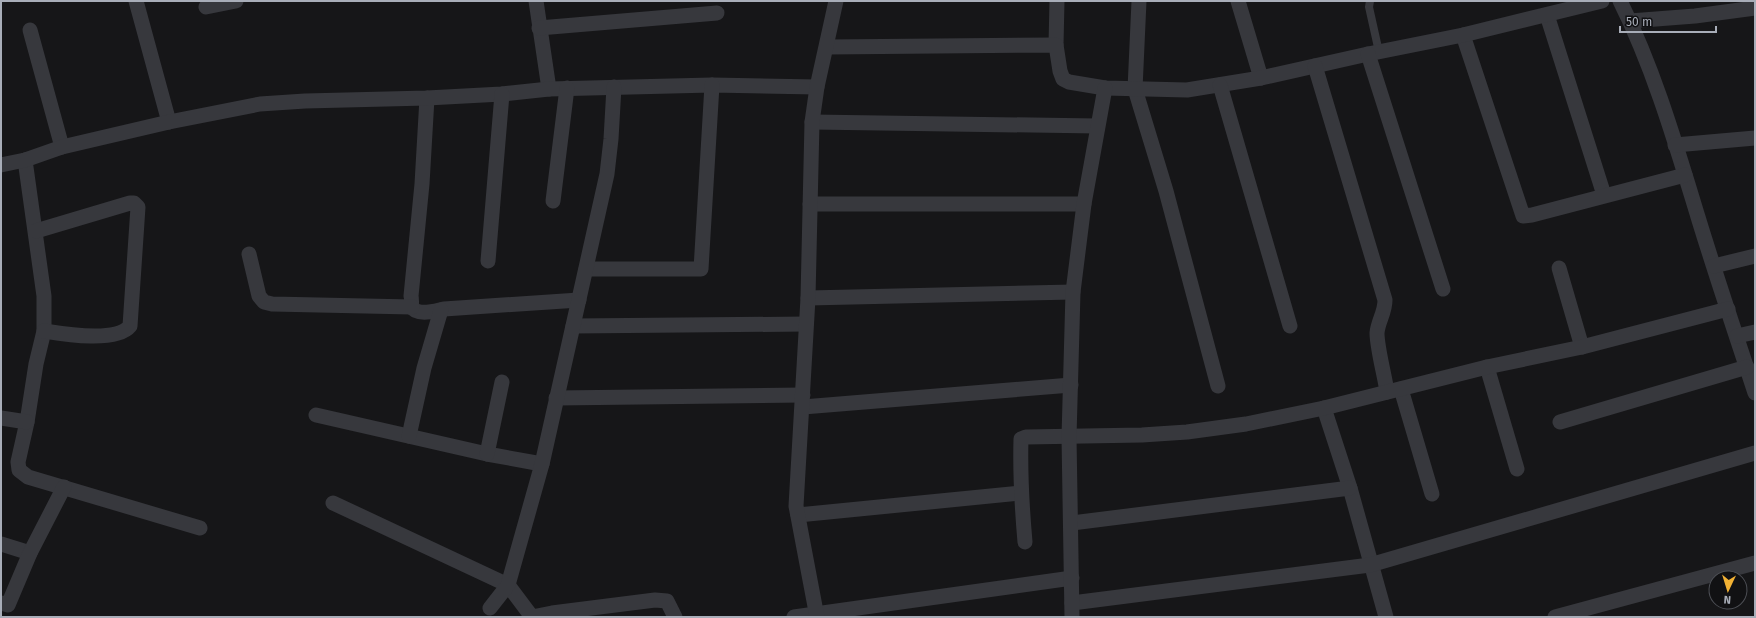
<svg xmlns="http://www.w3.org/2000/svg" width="1756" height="618" viewBox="0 0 1756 618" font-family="'Fira Sans',sans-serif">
	<rect width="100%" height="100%" fill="#161618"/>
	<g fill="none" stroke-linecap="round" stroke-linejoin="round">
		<!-- service -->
		<path stroke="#37383d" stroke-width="8" d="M1370 1 1369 7 1379 52"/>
		<!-- minor -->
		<g stroke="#37383d" stroke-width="15">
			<path d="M136 1 169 122"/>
			<path d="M536 1 549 89"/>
			<path d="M1139 1 1135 89 1166 191 1218 386"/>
			<path d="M1238 1 1261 78"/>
			<path d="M1620 1C1654 69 1676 145 1698 217 1716 276 1736 335 1755 393"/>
			<path d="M206 7 236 1"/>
			<path d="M1547 15 1604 195"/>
			<path d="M1630 21 1695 16 1755 8"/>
			<path d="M539 28 717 13"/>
			<path d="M30 30 62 147"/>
			<path d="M1463 35 1523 216 1532 215 1685 175"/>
			<path d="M1056 45 1057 1"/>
			<path d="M827 47 1056 45 1060 71 1063 79 1069 82 1105 88 1187 90 1261 78 1368 54 1463 35 1602 1"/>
			<path d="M1368 54 1443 289"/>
			<path d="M1315 66 1385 300C1385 313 1378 321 1377 333 1377 348 1385 377 1387 392"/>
			<path d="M1220 85 1290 326"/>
			<path d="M427 98 422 184 411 296C412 299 411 304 412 307 416 316 437 311 444 309L579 300"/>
			<path d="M812 122 1097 126"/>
			<path d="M1675 145 1755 138"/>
			<path d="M25 160 44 296V331L36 364 27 422 18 462 19 470 28 477 200 528"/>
			<path d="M1 165 25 160 62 147 169 122 260 104 305 101 427 98 502 94 549 89 712 85 817 87"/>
			<path d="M553 201 567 88"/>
			<path d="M810 204H1084"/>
			<path d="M36 231 130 203H134L138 207 130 326C116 343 63 334 44 331"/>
			<path d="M249 254 259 296 264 302 272 304 412 307"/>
			<path d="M488 261 502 94"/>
			<path d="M1714 266 1755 256"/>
			<path d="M1559 268 1582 347"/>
			<path d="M586 269H701L712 85"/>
			<path d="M808 298 1073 292"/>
			<path d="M573 326 806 324"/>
			<path d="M1737 336 1755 332"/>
			<path d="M1487 367 1517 469"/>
			<path d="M1401 389 1432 494"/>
			<path d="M556 398 803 395"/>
			<path d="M803 407 1071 385"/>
			<path d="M1324 408 1350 488 1386 617"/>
			<path d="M316 415 487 454 542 464"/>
			<path d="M1 418 27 422"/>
			<path d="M1560 422 1747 367"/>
			<path d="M409 436 424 368 441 310"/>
			<path d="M487 454 502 382"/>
			<path d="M333 503 508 585 532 617 552 613 655 600 667 601 675 617"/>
			<path d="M798 515 1021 493"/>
			<path d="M1072 523 1350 488"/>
			<path d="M1025 542C1022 508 1020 474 1021 439L1026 437 1142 435 1187 432 1246 424 1324 408 1487 367 1582 347 1728 309"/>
			<path d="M1 544 30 553"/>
			<path d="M1 603 8 605 30 553 64 487"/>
			<path d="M1072 603 1370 565 1755 453"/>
			<path d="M490 608 508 585 542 464 607 174 611 139 614 87"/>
			<path d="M794 617 1072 578"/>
			<path d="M817 617 796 506 808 298 812 122 817 87 836 1"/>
			<path d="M1072 617 1069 437 1073 292 1084 204 1105 88"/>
			<path d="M1555 617 1755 563"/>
		</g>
	</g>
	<!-- border -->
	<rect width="1756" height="618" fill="none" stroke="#a8adb8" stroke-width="4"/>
	<!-- north arrow -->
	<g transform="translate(1728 590) rotate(184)"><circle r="19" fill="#111113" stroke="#4d4f55"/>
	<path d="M0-3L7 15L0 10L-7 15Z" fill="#f2b134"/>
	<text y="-6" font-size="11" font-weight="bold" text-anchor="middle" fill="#a8adb8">N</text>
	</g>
	<!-- scale -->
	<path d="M1620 26v6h96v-6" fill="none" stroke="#a8adb8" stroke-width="2"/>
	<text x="1626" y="26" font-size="12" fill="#a8adb8" stroke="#111113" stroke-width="3" paint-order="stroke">50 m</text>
</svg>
